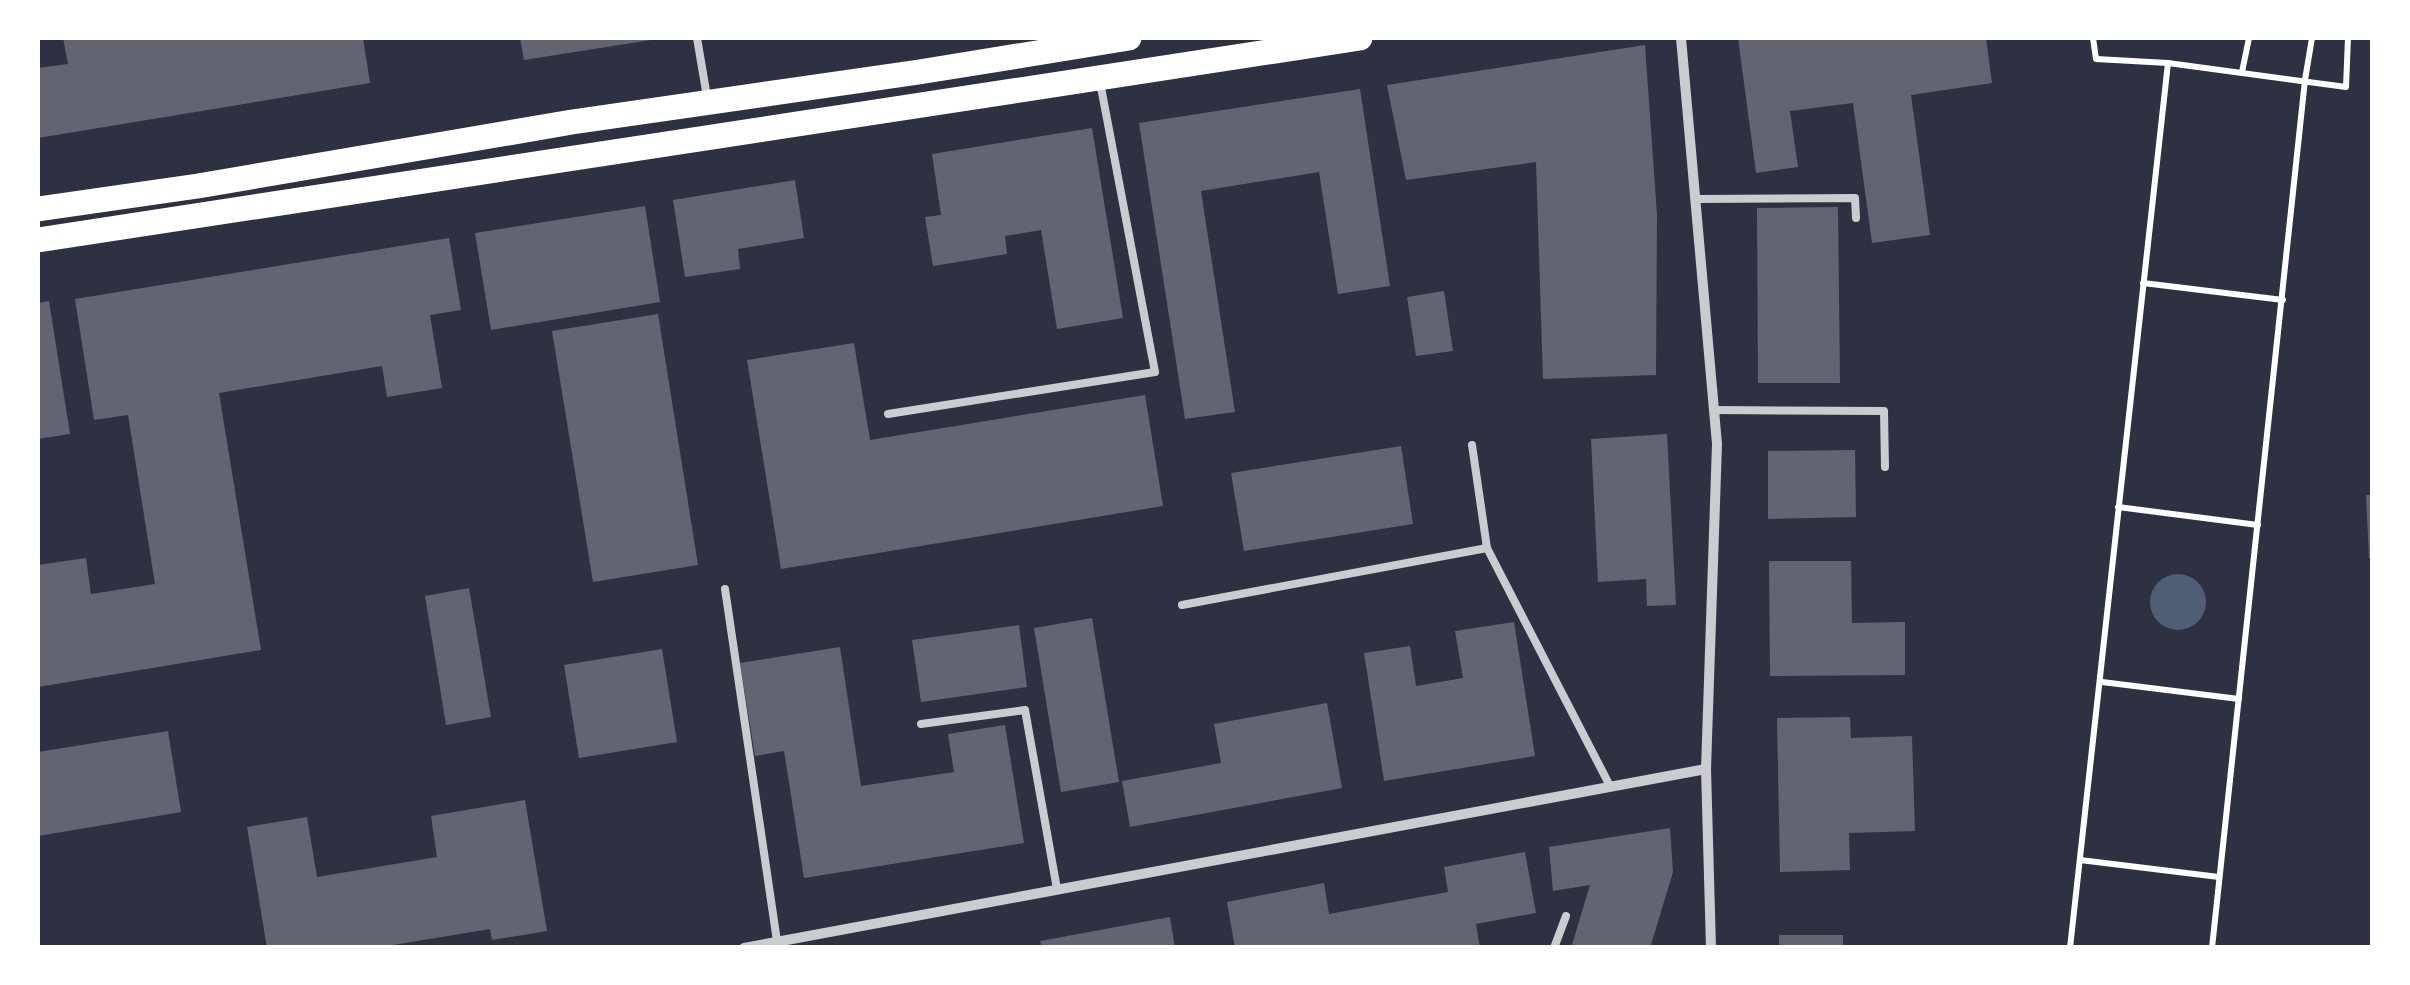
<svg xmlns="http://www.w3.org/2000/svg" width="2410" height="985" viewBox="0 0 2410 985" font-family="Helvetica,sans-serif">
	<rect width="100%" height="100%" fill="#2d3142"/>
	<!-- water -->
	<circle fill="#4f5d75" cx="2178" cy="602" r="28"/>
	<!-- building -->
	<g fill="#626471">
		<path d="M63 38H363L370 83 38 138V68L68 64Z"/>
		<path d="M520 38H651V40L524 60Z"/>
		<path d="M1738 38H1986L1992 83 1911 95 1930 235 1872 243 1853 103 1790 111 1798 167 1756 173Z"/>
		<path d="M1645 45 1657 215 1656 375 1543 379 1536 162 1406 180 1387 85Z"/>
		<path d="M1360 89 1390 286 1338 294 1319 172 1201 191 1235 412 1185 419 1139 123Z"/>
		<path d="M1092 128 1123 318 1057 329 1041 230 1005 236 1007 254 933 266 925 217 941 215 932 154Z"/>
		<path d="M795 180 804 238 738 249 740 269 685 277 673 200Z"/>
		<path d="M645 206 660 302 491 330 475 233Z"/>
		<path d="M1838 207 1840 383H1758L1757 208Z"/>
		<path d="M449 238 461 310 430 315 442 388 387 397 382 366 219 393 261 650 38 687V565L86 558 91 594 155 584 128 415 94 420 75 299Z"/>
		<path d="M1444 291 1453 351 1416 356 1407 297Z"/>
		<path d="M49 301 70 434 38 439V303Z"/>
		<path d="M658 314 698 565 593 582 552 331Z"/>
		<path d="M854 343 870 440 1145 395 1163 506 781 569 747 360Z"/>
		<path d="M1667 434 1676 605 1647 606 1646 579 1598 582 1591 439Z"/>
		<path d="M1401 446 1413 524 1244 551 1231 473Z"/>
		<path d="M1855 450 1856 517 1768 519V451Z"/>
		<path d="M2366 495H2372V558H2369Z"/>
		<path d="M1769 561H1851L1852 623 1905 622V675L1770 676Z"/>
		<path d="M469 588 491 717 446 725 425 596Z"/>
		<path d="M1092 618 1119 782 1061 792 1034 628Z"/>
		<path d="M1514 622 1535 756 1384 781 1364 653 1410 646 1416 686 1463 678 1455 631Z"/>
		<path d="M1019 625 1027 687 921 702 912 640Z"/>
		<path d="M840 647 861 786 954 772 948 734 1005 725 1024 843 804 878 784 751 755 756 740 663Z"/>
		<path d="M662 649 677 742 579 758 564 665Z"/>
		<path d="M1327 703 1342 788 1130 827 1122 781 1221 763 1214 724Z"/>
		<path d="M1850 717 1851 738 1912 736 1915 831 1849 833 1850 870 1780 872 1777 718Z"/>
		<path d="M168 731 181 812 38 836V752Z"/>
		<path d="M525 800 547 931 492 940 490 929 375 948H267L247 827 307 817 317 877 437 857 431 816Z"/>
		<path d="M1670 828 1673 872 1650 948H1571L1590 885 1553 891 1549 847Z"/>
		<path d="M1525 852 1536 913 1476 924 1480 948H1235L1227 902 1324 883 1329 914 1448 892 1444 867Z"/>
		<path d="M1170 917 1175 948H1042L1040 941Z"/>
		<rect x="1779" y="935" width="64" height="13"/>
	</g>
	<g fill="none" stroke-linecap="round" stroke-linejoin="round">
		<!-- path -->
		<g stroke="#fff" stroke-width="6">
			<path d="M2093 38 2096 59 2168 63 2346 87 2348 38"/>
			<path d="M2242 72 2249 38"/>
			<path d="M2143 283 2283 300"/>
			<path d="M2118 507 2258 525"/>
			<path d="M2102 682 2239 699"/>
			<path d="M2080 860 2219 877"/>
			<path d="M2070 948 2168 63"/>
			<path d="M2212 948 2305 80 2312 38"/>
		</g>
		<!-- service -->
		<g stroke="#caccd0" stroke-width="8">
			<path d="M697 38 707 97"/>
			<path d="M1696 199 1855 198 1856 218"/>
			<path d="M1714 410 1884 411 1885 467"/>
			<path d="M888 414 1155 372 1100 82"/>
			<path d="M1472 445 1487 548 1610 786"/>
			<path d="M725 589 777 941"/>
			<path d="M1182 605 1487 548"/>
			<path d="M921 724 1025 710 1057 889"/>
			<path d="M1554 948 1566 916"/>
		</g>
		<!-- minor -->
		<g stroke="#caccd0" stroke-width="10">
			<path d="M1681 38 1717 444 1706 769 1711 948"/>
			<path d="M744 948 1706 769"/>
		</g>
		<!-- primary -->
		<g stroke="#fff" stroke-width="25">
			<path d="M38 209 198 186 572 122 919 72 1129 38"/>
			<path d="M38 240 1360 38"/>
		</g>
	</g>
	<!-- border -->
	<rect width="2410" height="985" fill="none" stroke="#ffffff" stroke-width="80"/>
</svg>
